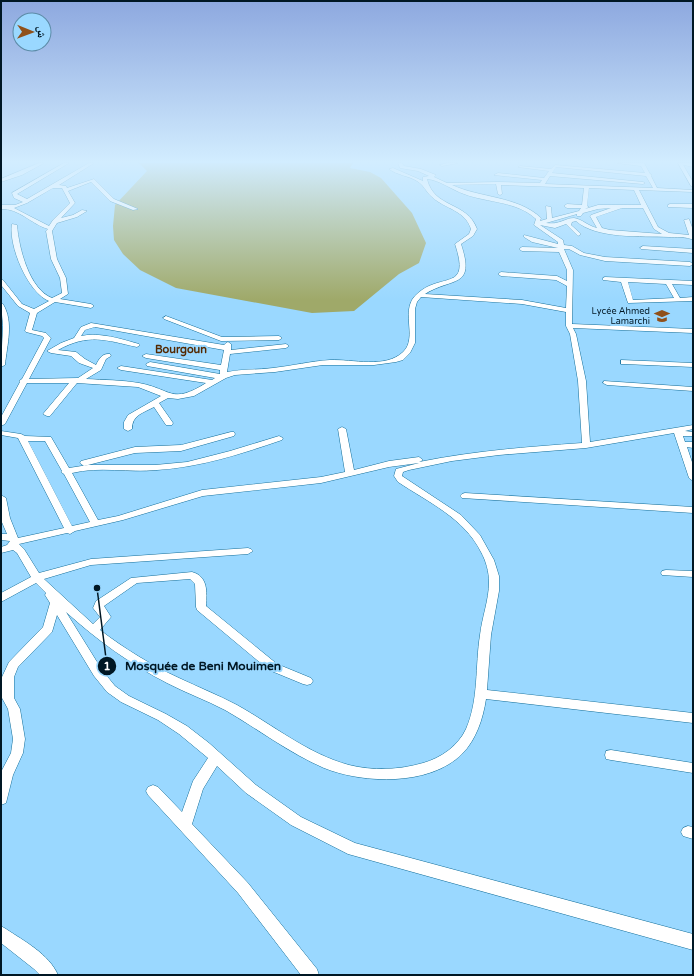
<svg xmlns="http://www.w3.org/2000/svg" width="694" height="976" viewBox="0 0 694 976" font-family="'Varela Round','Noto Naskh Arabic',sans-serif">
	<rect width="100%" height="100%" fill="#9ad8ff"/>
	<!-- forest -->
	<path fill="#9fa969" d="M139 163H353L350 168 370 172 381 178 412 213 426 243 419 263 399 274 354 311 312 313 176 288 140 270 123 254 114 240 113 226 115 205 147 171Z"/>
	<g fill="none" stroke-linecap="round" stroke-linejoin="round">
		<!-- minor casing -->
		<g stroke="#146f9a" stroke-width="1">
			<g id="minor">
				<path d="M39 163H44L22 175 1 182V179Z"/>
				<path d="M64 163H69L17 194 27 199 89 163H94L59 185 66 186 67 188 94 179 114 199 138 209 133 210 110 201 91 182 68 191 75 203 61 218 73 215 82 210 87 211 77 217 57 223 52 231 57 259 66 278 68 294 60 299 91 304 94 306 91 308 55 302 37 313 32 330 46 333 51 338 29 379 78 378 93 368 79 363 71 356 51 353 47 351 61 343 74 338 81 327 91 323 224 345 226 343 228 342 231 344V350L286 344 289 346 286 348 230 354 227 372C242 369 258 370 273 368 292 366 311 361 330 360 353 359 385 369 403 352 419 337 398 309 418 293 442 272 471 292 455 244L469 234 471 229C465 210 445 209 432 197 426 192 424 185 417 181 409 176 397 175 389 169L393 168 423 181V177L429 176 418 171 400 168 398 163H402L404 166 421 169 436 175 434 177 447 183 498 182 540 183 542 180 494 175 498 173 544 178 549 171 518 167 520 166 551 169 555 165 645 173 641 166 617 163H644L650 174 652 175 651 176 657 188 693 190V192L639 190 658 227 669 233 689 235 684 220 689 219 693 230V240C686 236 676 238 669 237 642 236 596 239 576 221L572 222 571 225 581 234 578 236 566 224 555 228 540 225 563 240 564 245 572 246 584 253 605 257 690 262 693 264 690 266 605 261 580 255 569 249H564L573 270 572 324 693 329V333L573 328 576 334 586 381 590 442 693 425V429L685 431 693 432V436H683L685 442H693V448L687 447 693 465V481L689 478 674 433 586 448 499 455 452 461 409 470 403 472 402 476 461 515 480 535 494 560 499 576V591L491 635 487 690 693 713V723L486 699C483 719 476 740 462 754 430 786 364 784 324 768 289 753 258 729 225 710 206 700 186 693 167 683 130 664 97 640 66 612L102 670 115 686 129 696 166 714 187 726 209 743 256 785 301 817 355 843 693 934V950L348 854 291 825 246 793 217 766 203 789 192 824 248 883 317 969 319 975H301L238 893 148 795 146 791 148 787 153 785 158 787 182 812 193 781 208 758 179 734 158 720 121 702 107 692 94 676 57 615 52 632 18 667 14 677V698L20 709 25 739 23 753 13 775 6 803 1 805V772L11 753 13 739 8 709 2 698V677L9 662 43 627 50 603 45 595 46 593 36 583 1 602V593L31 577 17 553 13 550 1 553V547L7 545 10 541 1 540V534H7L1 520V495L6 498 10 518 18 538 64 528 18 438 1 435V431L21 434 25 436 51 437 69 468 88 465H155L187 462 230 451 279 436 283 438 282 440C241 454 201 467 157 470 129 473 100 466 72 473L98 520 118 516 202 490 321 477 345 472 338 429 342 427 346 429 354 470 389 461 419 457 423 460 419 462C473 451 527 447 582 443L578 381 570 334 566 326V312L522 304 421 297 417 302 415 309V343L410 353 403 360 396 362 374 365H323L275 372 235 375 226 378 194 396 178 399 168 398 159 403 173 423 172 425H166L154 407C143 413 132 415 132 429L128 431 124 429V422L128 415 161 396 138 387 77 383 50 416H47L43 414 69 383H27L5 424 1 426V417L20 382 19 381 22 379 44 338 42 336 26 332 25 331 30 313 18 306 1 285V279L3 280 22 304 34 309 49 301C28 293 8 245 12 224L17 225C19 248 29 289 52 298L62 293 60 278 51 259 46 231 48 229C31 224 19 208 1 209V205H15L23 202 14 198 12 193ZM556 167 646 176 653 188 545 184 550 176 643 184 645 183 643 182 552 173ZM427 179C440 180 452 190 464 194 488 203 517 201 536 219L534 225 558 242V244L524 235V237L532 242 558 248 522 247 519 249 522 251 559 252 567 270V281L557 276 501 272 498 274 501 276 556 280 567 286 566 308 522 300 425 294C452 277 476 289 461 244L473 236 477 229C467 201 434 209 427 179ZM496 184 498 194 500 195 502 194 501 185 584 188 582 205 567 204 564 206 567 208H581L579 211 552 218 551 207 546 206 547 219 540 221 541 218C518 196 480 198 452 185ZM53 188H62L70 203 53 220 49 226 14 208 27 203ZM589 188 634 190 641 205H598L585 209 589 207 587 206ZM611 208 591 215 590 216 597 228C588 226 582 219 574 218 565 218 560 225 546 223L577 214V216H581L583 213 598 209ZM622 208H643L654 229 662 234 610 230 602 228 596 217ZM95 327 224 350 221 365 146 354 142 356 146 358 220 370V374L150 362 146 364 147 366 215 378 212 380 121 366 117 368 121 370 206 383C171 405 172 389 139 383 122 380 104 380 86 379L101 370 106 359 111 356 110 354C102 353 99 359 96 365L85 359 76 352 58 350C89 333 105 340 137 347L140 345 139 344C121 339 100 332 81 336L85 330ZM28 441H45L62 471 61 472 64 474 90 522 72 526ZM419 463 396 469 394 476 398 482C428 502 464 518 481 552 486 561 489 572 489 582 489 600 482 617 480 635 475 666 479 699 466 729 458 746 441 758 423 763 399 770 373 771 349 765 308 754 273 725 237 705 218 695 198 687 179 678 151 665 125 649 100 630L111 617 104 606 137 583 190 579 195 584 196 607 197 610 269 670 303 684 307 685 311 684 313 681 311 678 277 664 206 606C207 592 208 576 192 572L131 578 96 601 93 608 100 617 93 624 44 579 91 565 248 554 253 551 251 549 248 548 91 559 39 573 24 549 19 544 67 533 70 534 75 531 123 520 203 496 321 483 389 467Z"/>
				<path d="M447 163H458L442 166 440 165Z"/>
				<path d="M678 163H682L693 182V187L691 186Z"/>
				<path d="M670 204H693V208L668 207V205Z"/>
				<path d="M643 246 693 249V253L641 249 640 248Z"/>
				<path d="M605 277 693 281V285L672 284 680 298 693 297V301L628 303 621 282 603 280V278ZM628 282 666 284 674 298 633 300Z"/>
				<path d="M1 303 3 304C14 322 7 345 5 365L1 367 3 326Z"/>
				<path d="M166 316 222 337 279 336 282 338 279 340 221 341 164 319 163 318Z"/>
				<path d="M621 360 693 363V367L624 364H621Z"/>
				<path d="M604 381 693 387V391L607 385 603 383Z"/>
				<path d="M231 432H234L235 434 234 436 181 451 135 453 84 466 80 463 81 461 135 447 181 445Z"/>
				<path d="M465 493 693 507V513L462 498 460 496 462 494Z"/>
				<path d="M666 570 693 571V577L662 575 661 573 662 571Z"/>
				<path d="M611 750 693 763V773L611 760 606 759 605 755 606 751Z"/>
				<path d="M688 826 693 827V839L683 836 681 832 683 828Z"/>
				<path d="M1 926 6 929C24 941 49 954 58 975H40L34 969 1 943Z"/>
			</g>
		</g>
		<!-- primary casing -->
		<g stroke="#146f9a" stroke-width="1">
			<path id="primary" d="M679 163H693V167L680 164Z"/>
		</g>
		<!-- minor -->
		<use href="#minor" fill="#fff" fill-rule="evenodd"/>
		<!-- primary -->
		<use href="#primary" fill="#fff" fill-rule="evenodd"/>
	</g>
	<!-- sky -->
	<linearGradient id="sky" x2="0" y2="1"><stop stop-color="#8da8df"/><stop offset="0.54" stop-color="#d2edff"/><stop offset="1" stop-color="#d2edff" stop-opacity="0"/></linearGradient>
	<rect width="694" height="300" fill="url(#sky)"/>
	<!-- icons -->
	<defs>
		<g id="school-bare" transform="scale(1.2)"><path d="M0-5L7-2L0 1L-7-2ZM-4 1L0 2.5L4 1V4Q0 6-4 4Z" fill="#90501a" stroke="#9ad8ff" stroke-width="2.5" paint-order="stroke"/></g>
	</defs>
	<g fill-rule="evenodd">
		<use href="#school-bare" x="662" y="316"/>
	</g>
	<g text-anchor="middle" dominant-baseline="central" stroke-width="4" stroke-linejoin="round" paint-order="stroke">
		<!-- far-poi labels -->
		<g font-size="9" fill="#001724" stroke="#9ad8ff" text-anchor="end">
			<text x="650" y="311">Lycée Ahmed<tspan x="650" dy="10">Lamarchi</tspan></text>
		</g>
		<!-- far-quarter labels -->
		<g font-size="11" font-weight="bold" fill="#532800" stroke="#9ad8ff">
			<text x="181" y="349">Bourgoun</text>
		</g>
	</g>
	<!-- callouts -->
	<path fill="none" stroke="#001724" stroke-width="1.5" d="M97 588L107 666"/>
	<g fill="#001724" stroke="#9ad8ff" stroke-width="1.5">
		<circle cx="97" cy="588" r="4"/>
		<circle cx="107" cy="666" r="10"/>
	</g>
	<g font-size="12" text-anchor="middle" font-weight="bold" fill="#fff">
		<text x="107" y="670">1</text>
	</g>
	<g font-size="12" text-anchor="middle" font-weight="bold" fill="#001724" stroke="#9ad8ff" stroke-width="4" stroke-linejoin="round" paint-order="stroke">
		<text x="203" y="670">Mosquée de Beni Mouimen</text>
	</g>
	<!-- border -->
	<rect width="694" height="976" fill="none" stroke="#001724" stroke-width="4"/>
	<!-- north arrow -->
	<g transform="translate(32 32) rotate(91)"><circle r="19" fill="#9ad8ff" stroke="#5c8ba7"/>
	<path d="M0-3L7 15L0 10L-7 15Z" fill="#90501a"/>
	<text y="-6" font-size="11" font-weight="bold" text-anchor="middle" fill="#001724">ش</text>
	</g>
</svg>
